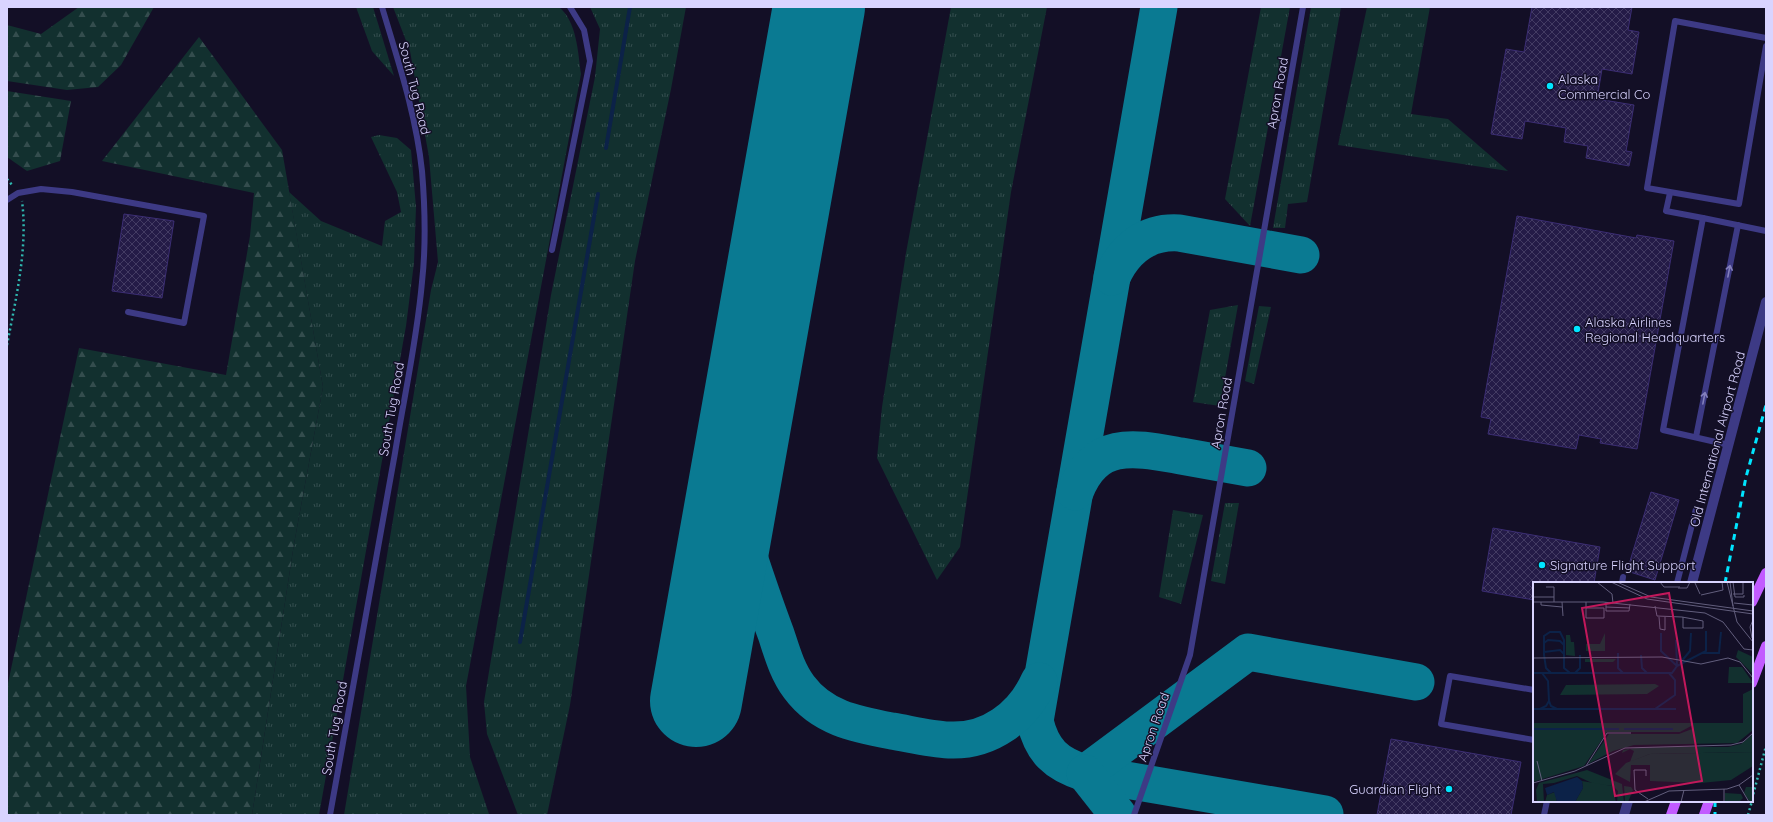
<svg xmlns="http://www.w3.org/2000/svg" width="1773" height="822" viewBox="0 0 1773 822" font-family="Quicksand,sans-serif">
	<defs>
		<pattern id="grass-tufts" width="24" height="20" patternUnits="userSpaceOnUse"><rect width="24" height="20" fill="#12302f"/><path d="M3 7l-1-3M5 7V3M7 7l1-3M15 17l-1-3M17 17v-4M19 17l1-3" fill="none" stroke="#344d4e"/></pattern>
		<pattern id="forest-firs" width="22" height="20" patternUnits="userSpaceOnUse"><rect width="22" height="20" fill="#12302f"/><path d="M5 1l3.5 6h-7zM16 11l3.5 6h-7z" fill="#344d4e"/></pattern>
		<pattern id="building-cross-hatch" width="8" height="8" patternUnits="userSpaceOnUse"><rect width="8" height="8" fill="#241b47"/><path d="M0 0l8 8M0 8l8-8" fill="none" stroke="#433b63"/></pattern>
	</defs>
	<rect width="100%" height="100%" fill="#130f26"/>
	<!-- grass -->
	<g fill="url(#grass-tufts)">
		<path d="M356 7H373L394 76 372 51Z"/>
		<path d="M393 7H559C577 22 578 52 581 74L466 686 470 757 489 814 492 815H344L431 290 438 262 429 157 410 51Z"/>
		<path d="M590 7H686L671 89 635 261 570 705 547 815H518L487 734 484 702 551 295 595 77 600 29Z"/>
		<path d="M951 7H1047L1011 192 960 547 937 580 877 458 882 407 906 253Z"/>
		<path d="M1261 7H1290L1250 226 1225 199Z"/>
		<path d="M1311 7H1341L1307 202 1288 204 1285 228H1273Z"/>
		<path d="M1367 7H1430L1411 114 1448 119 1508 171 1338 145Z"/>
		<path d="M379 135 397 138 411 150 416 207 414 263 406 326 319 815H252L294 544 323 387 289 192 321 221 382 246 385 221 401 212 397 192 371 137Z"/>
		<path d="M1238 305 1220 406 1193 402 1210 310Z"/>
		<path d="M1259 306 1271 307 1254 384 1245 381Z"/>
		<path d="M1225 503H1239L1225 584 1211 581Z"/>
		<path d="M1173 510 1203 515 1181 604 1159 597Z"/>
	</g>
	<!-- forest -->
	<g fill="url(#forest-firs)">
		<path d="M79 7H154L121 65 98 87 67 90 7 81V25L41 34Z"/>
		<path d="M199 37 282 150 323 387 294 544 252 815H7V688L79 348 226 375 250 236 254 193 102 161Z"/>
		<path d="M7 91 71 101 60 161 27 171 7 157Z"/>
	</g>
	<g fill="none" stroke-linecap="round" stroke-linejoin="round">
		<!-- stream -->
		<g stroke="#0c2248" stroke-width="4">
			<path d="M606 148 630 7"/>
			<path d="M520 642 598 194"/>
		</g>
		<!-- taxiway -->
		<g stroke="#0a7a92" stroke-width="37">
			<path d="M1159 7 1035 721C1042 751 1056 764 1085 773L1325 814"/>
			<path d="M1112 277C1125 248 1147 231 1179 233L1301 255"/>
			<path d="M1075 492C1096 438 1136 448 1181 456 1204 460 1226 464 1248 468"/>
			<path d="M732 505C746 548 760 592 776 634 782 652 787 671 799 687 822 718 855 724 892 731 910 734 930 739 949 740 989 742 1023 717 1039 681"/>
			<path d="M1085 773 1248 652 1416 682"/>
			<path d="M1085 773 1118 815"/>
		</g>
		<!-- runway -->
		<path stroke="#0a7a92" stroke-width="92" d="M696 701 819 7"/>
	</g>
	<!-- building -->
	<g fill="url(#building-cross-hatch)" stroke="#3b2d73">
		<path d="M1532 7H1632L1628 30 1639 32 1632 74 1602 69 1597 99 1634 105 1626 151 1632 152 1629 166 1586 158 1588 146 1564 142 1566 128 1525 121 1522 139 1491 134 1506 49 1524 52Z"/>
		<path d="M124 214 174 221 162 298 112 291Z"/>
		<path d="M1517 216 1636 238 1637 235 1674 241 1637 449 1600 443 1601 439 1579 435 1576 449 1488 434 1491 419 1481 417Z"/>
		<path d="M1651 492 1679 500 1655 580 1627 571Z"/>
		<path d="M1493 528 1600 547 1594 583H1534V600L1482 591Z"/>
		<path d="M1391 739 1521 762 1511 815H1377Z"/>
	</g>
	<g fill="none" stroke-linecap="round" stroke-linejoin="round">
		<!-- path -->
		<g stroke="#2fb8b0" stroke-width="2.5" stroke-dasharray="2 3" stroke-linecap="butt">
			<path d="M7 179 13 186"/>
			<path d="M7 345C16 298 28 248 22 201"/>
			<path d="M1752 799 1766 746"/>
			<path d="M1748 815 1752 801"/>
		</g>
		<!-- lane -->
		<g stroke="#3d3a85" stroke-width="6">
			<path d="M1766 38 1675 21 1647 188 1739 204 1766 46"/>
			<path d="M1670 193 1666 211 1703 218"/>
			<path d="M7 200 18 193 41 189 72 192 204 216 184 323 128 312"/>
			<path d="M552 250 590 61 584 30 570 7"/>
			<path d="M1696 437 1738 225"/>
			<path d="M1729 445 1663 430 1703 218 1766 231"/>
			<path d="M1622 583 1623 577"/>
			<path d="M1677 583 1696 509"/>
			<path d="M1534 690 1450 676 1441 724 1534 740"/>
			<path d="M330 815C351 694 374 574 395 453 404 397 417 340 422 282 426 246 425 207 422 171 416 114 398 61 382 7"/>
			<path d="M1134 815 1190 655 1303 7"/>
			<path d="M1544 815 1547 801"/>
		</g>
		<!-- street -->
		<g stroke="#3d3a85" stroke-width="10">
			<path d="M1692 583 1766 302"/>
			<path d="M1624 815 1628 801"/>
		</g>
		<!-- primary -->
		<g stroke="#c25bff" stroke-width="10">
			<path d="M1752 602 1766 573"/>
			<path d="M1752 683 1766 646"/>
			<path d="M1671 815 1676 801"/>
			<path d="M1704 815 1709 801"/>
		</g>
		<!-- rail -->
		<g stroke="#00e5ff" stroke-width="3" stroke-dasharray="6 5" stroke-linecap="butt">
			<path d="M1725 583 1746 477 1766 405"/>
			<path d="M1715 801V815"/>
		</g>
	</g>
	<!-- one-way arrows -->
	<defs><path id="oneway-shaft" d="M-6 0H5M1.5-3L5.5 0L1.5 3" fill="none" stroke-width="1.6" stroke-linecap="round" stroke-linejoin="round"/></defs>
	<g stroke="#837fbc">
		<use href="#oneway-shaft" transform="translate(1729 271) rotate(-79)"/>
		<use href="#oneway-shaft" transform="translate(1704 398) rotate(-79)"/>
	</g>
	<!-- markers -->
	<g fill="#00e5ff" stroke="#130f26" stroke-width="1.5">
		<circle cx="1550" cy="86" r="4"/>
		<circle cx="1577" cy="329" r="4"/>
		<circle cx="1542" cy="565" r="4"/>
		<circle cx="1449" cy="789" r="4"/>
	</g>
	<g text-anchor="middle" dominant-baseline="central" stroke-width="3" stroke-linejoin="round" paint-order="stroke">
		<!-- poi labels -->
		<g font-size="13" fill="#d9d4ff" stroke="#130f26" text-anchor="start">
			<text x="1558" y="79">Alaska<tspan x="1558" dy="15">Commercial Co</tspan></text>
			<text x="1585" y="322">Alaska Airlines<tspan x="1585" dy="15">Regional Headquarters</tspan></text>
			<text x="1550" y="565">Signature Flight Support</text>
			<text x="1441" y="789" text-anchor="end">Guardian Flight</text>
		</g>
		<!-- street labels -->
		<g font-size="13" fill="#d9d4ff" stroke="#130f26">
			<text transform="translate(415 88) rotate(76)">South Tug Road</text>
			<text transform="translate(1277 93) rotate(-80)">Apron Road</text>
			<text transform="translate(391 409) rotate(-80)">South Tug Road</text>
			<text transform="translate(1221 413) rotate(-80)">Apron Road</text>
			<text transform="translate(1717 439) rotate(-75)">Old International Airport Road</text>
			<text transform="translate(1153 727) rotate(-71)">Apron Road</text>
			<text transform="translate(334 728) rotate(-80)">South Tug Road</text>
		</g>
	</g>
	<!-- overview -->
	<g transform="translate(1533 582)">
		<rect width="220" height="220" fill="#130f26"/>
		<path d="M72 51V69H53V62H67ZM33 53H37L38 60H41L42 74 33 73ZM52 77H83L80 80H52ZM122 102 126 104 114 112 27 113 33 103ZM220 107V148L204 161 101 163 80 169 55 182 76 152H146L159 147 160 143 147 150H74L51 184 0 200V141H210V112ZM220 152V170L117 172 97 180 101 169 97 167 89 171 90 168 109 165H195L208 162Z" fill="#12302f"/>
		<path d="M205 68 220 75V92L203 75ZM196 85H209L220 101H195ZM220 170V184L198 198 168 201 117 199V183H98L97 200 82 192 93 181 117 172ZM54 188 89 202 91 220H84L85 209 80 204 61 202 44 194 21 201 10 202 11 220H4L3 208 6 201ZM91 204 98 205 100 208 95 220H92ZM213 205H220V220H217L211 211ZM192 211 208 212 210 216 206 220H192Z" fill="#12302f"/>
		<path d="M49 199 79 204 83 220H42L50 206ZM22 210 24 220H12L14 213Z" fill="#12302f"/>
		<path d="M44 195 49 199 50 206 42 220H24L21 210 14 213 12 206Z" fill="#0c2248"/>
		<path fill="none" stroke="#0c2248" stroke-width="2" d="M128 51V69L144 84M11 61 15 58 27 59 31 63M11 70 27 68 31 72M85 71V86L90 91M169 71H186L188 50M108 73 109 86 114 91M147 81 157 69 158 51M144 84 173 69V49M0 91H139L144 84 143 58M9 91 15 99 16 119M18 91 13 86 11 73V54L17 50H27L31 58V86L37 91M42 91 47 86V73M0 127H143M7 127 13 124 16 119 18 124 24 127M122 127 142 113V98L136 91M0 147H86M91 147H140"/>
		<path fill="none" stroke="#625e7d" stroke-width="1" d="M64 0 79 12 80 21M78 0 114 17 220 32M84 0 118 15 220 29M127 0 131 5H147M194 0 204 40 220 60M197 0 200 24M200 0 202 15H211V13M162 1 167 12M13 5H21V20M145 6H154L157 0M200 12H210V0M168 13 190 8 189 0M0 15H21M0 20H70L172 31 190 40 211 67 220 68M8 20V23L29 25M29 20 30 34M73 20V29H96L97 22M201 21 220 23M122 24 124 34 149 35 160 37 170 39V46H150V35M73 25 97 26M53 26H71V36H53V20M126 35 127 47 132 48V35M219 56 217 45 220 38M0 76 129 75 168 82 195 76 207 80 220 96M4 179 9 199M53 184 74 151H98M113 194V188H101L102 208 115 217M0 201 42 189 92 166 198 163 210 160 220 151M206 203 216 220M111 220 136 209 194 207 206 203 220 193M148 220 151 208M191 220V207"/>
		<path fill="#c2185b" fill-opacity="0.15" stroke="#c2185b" stroke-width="2" d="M136 11 169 199 82 214 49 26Z"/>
		<rect width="220" height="220" fill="none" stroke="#d9d4ff" stroke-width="2"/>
	</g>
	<!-- border -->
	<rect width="1773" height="822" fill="none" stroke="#d9d4ff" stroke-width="16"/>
</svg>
